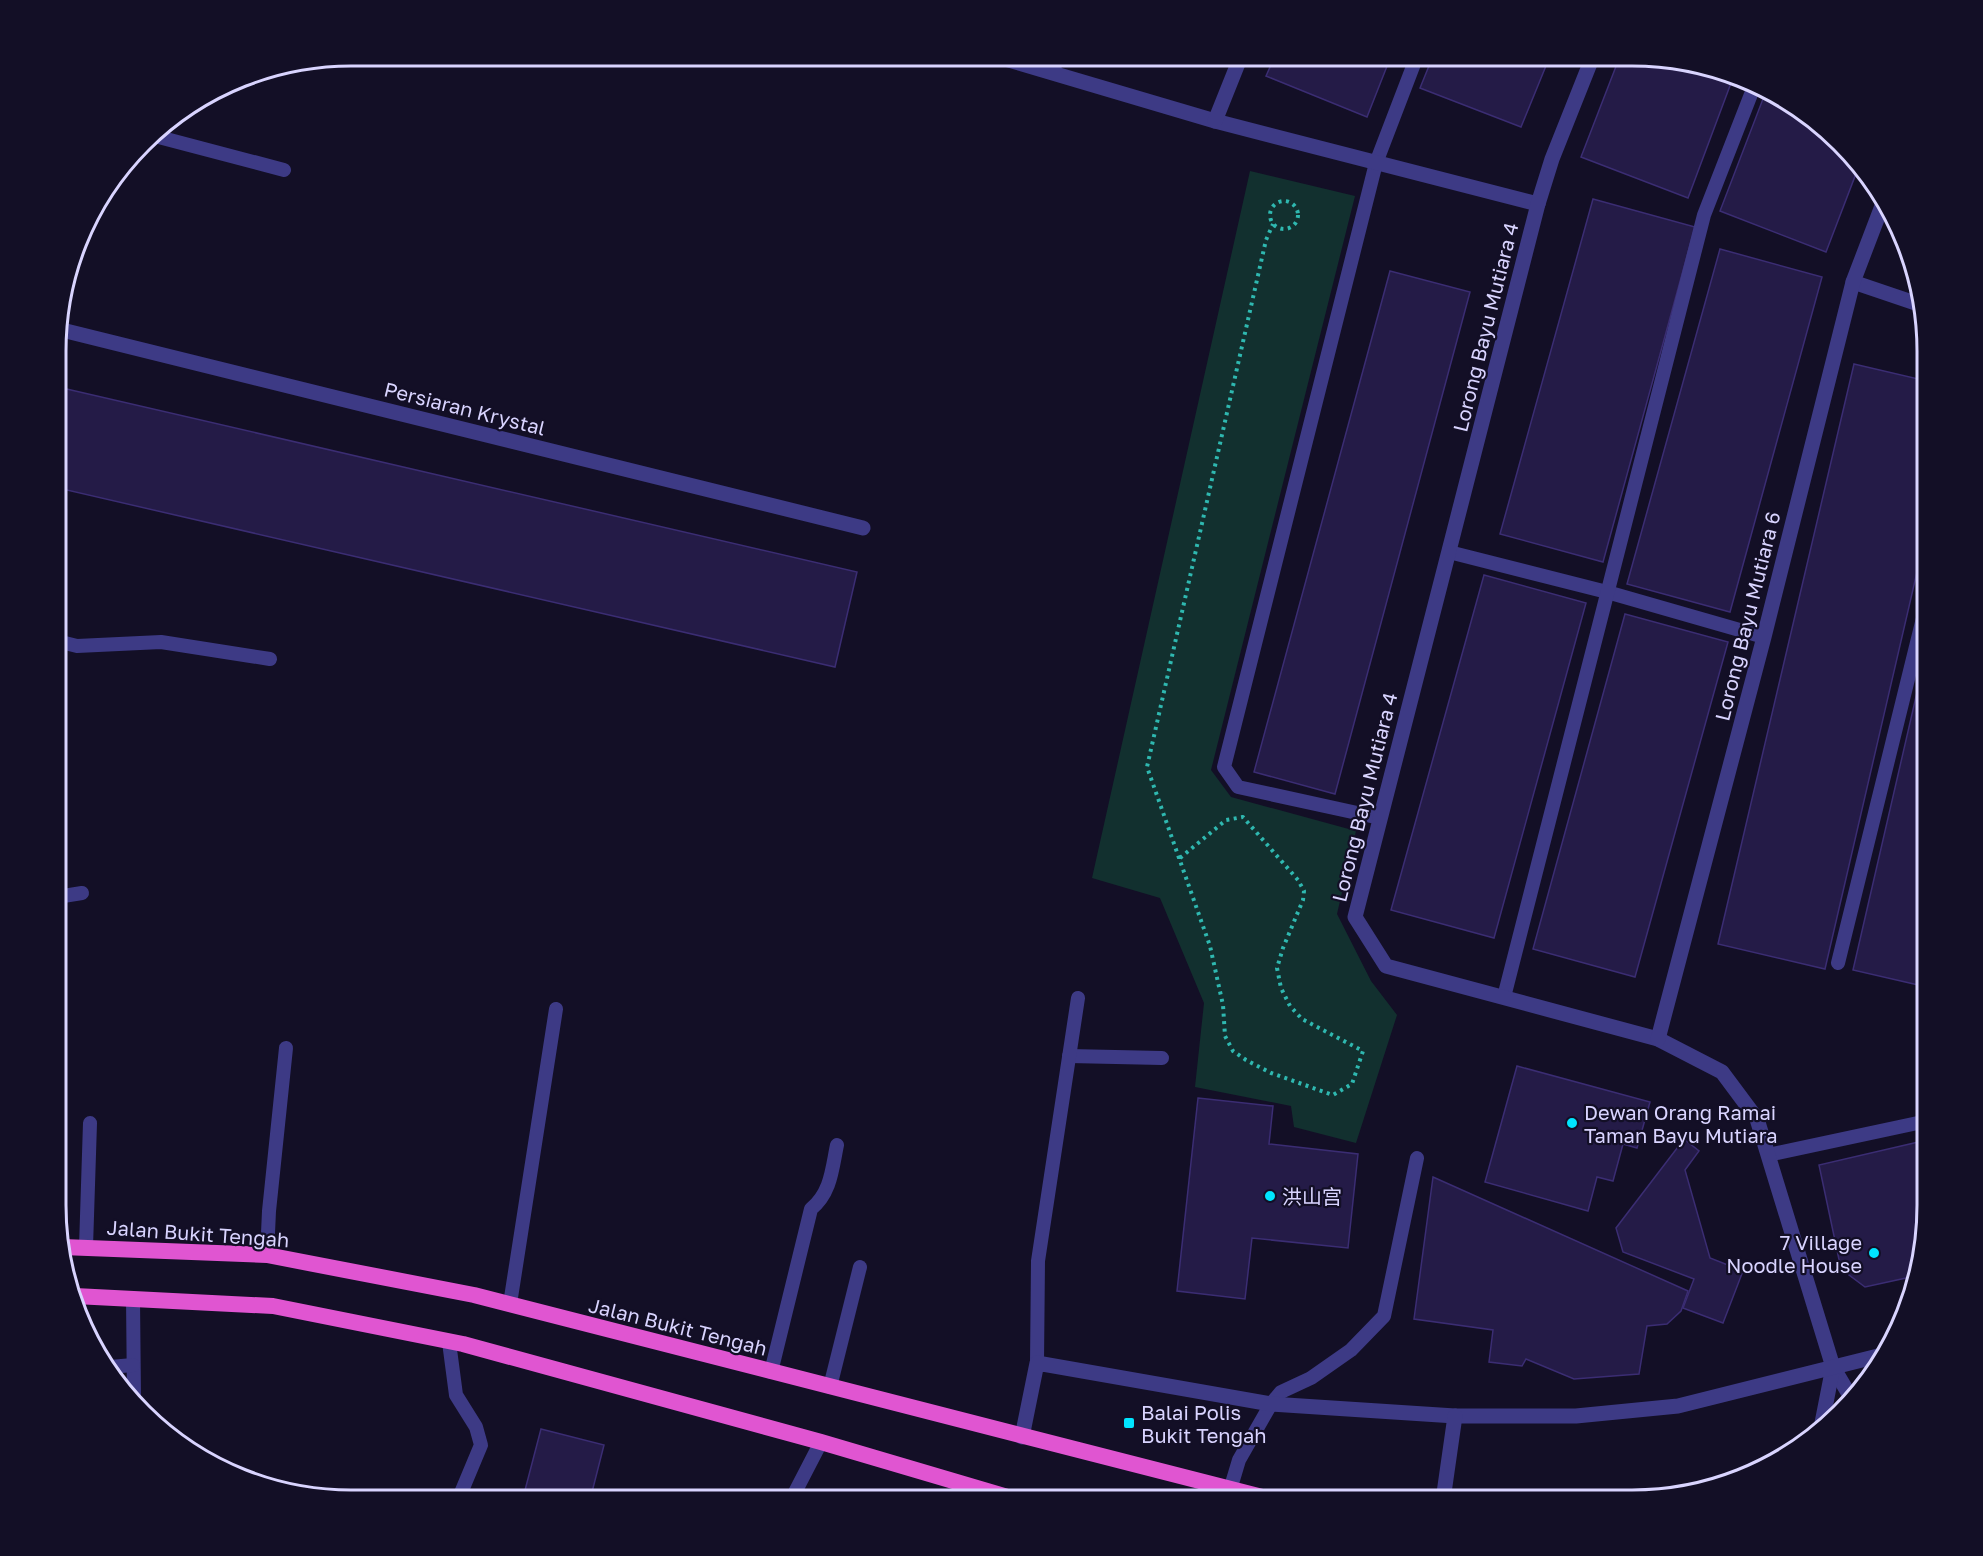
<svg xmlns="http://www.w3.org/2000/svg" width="1983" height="1556" viewBox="0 0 1983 1556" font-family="'Golos Text','Noto Sans SC',sans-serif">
	<rect width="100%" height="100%" fill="#130f26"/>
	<!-- green -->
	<path fill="#12302f" d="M1250 171 1355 196 1211 770 1231 797 1356 831 1337 914 1371 981 1397 1015 1356 1143 1294 1127 1291 1106 1195 1087 1204 1003 1160 898 1092 878Z"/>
	<!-- building -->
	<g fill="#241b47" stroke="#3b2d73" stroke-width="1.5">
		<path d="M1275 56H1391L1367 117 1266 76Z"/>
		<path d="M1433 56H1550L1521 127 1420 88Z"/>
		<path d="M1620 56H1651L1734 75 1688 198 1581 157Z"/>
		<path d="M1766 91 1827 129 1857 171 1826 252 1720 211Z"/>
		<path d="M1593 199 1695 227 1603 562 1500 534Z"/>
		<path d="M1720 249 1822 277 1730 612 1627 584Z"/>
		<path d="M1390 271 1470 292 1335 794 1254 772Z"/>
		<path d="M1854 364 1927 381V529L1825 969 1718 944Z"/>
		<path d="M58 387 857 572 835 667 58 488Z"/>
		<path d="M1484 575 1586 603 1494 938 1391 910Z"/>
		<path d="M1625 614 1728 642 1635 977 1533 949Z"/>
		<path d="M1927 649V987L1853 970Z"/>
		<path d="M1517 1066 1650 1102 1637 1148 1623 1144 1613 1181 1597 1177 1588 1211 1485 1182Z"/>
		<path d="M1198 1098 1273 1106 1269 1144 1358 1154 1348 1248 1252 1238 1245 1299 1177 1291Z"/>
		<path d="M1684 1139 1699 1151 1685 1170 1710 1258 1743 1271 1723 1323 1683 1308 1694 1279 1623 1252 1616 1228Z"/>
		<path d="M1927 1140V1225L1915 1276 1865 1287 1841 1269 1819 1165Z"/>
		<path d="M1433 1177 1688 1291 1681 1311 1667 1324 1647 1326 1639 1374 1574 1379 1526 1359 1522 1366 1489 1362 1493 1330 1414 1319Z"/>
		<path d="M541 1429 604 1445 590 1500H549L524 1494Z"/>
	</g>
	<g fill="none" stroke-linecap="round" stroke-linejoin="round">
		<!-- path -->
		<g stroke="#2fb8b0" stroke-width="4" stroke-dasharray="3 4.5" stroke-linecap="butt">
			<circle cx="1284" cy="215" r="14"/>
			<path d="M1180 858 1226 820 1243 817 1298 880 1304 891 1303 900 1283 948 1277 968 1281 988 1290 1006 1302 1019 1363 1051 1352 1084 1333 1095 1271 1073 1246 1060 1233 1051 1225 1036 1223 1005 1210 946 1147 767 1266 240 1273 224"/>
		</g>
		<!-- service -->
		<g stroke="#3d3a85" stroke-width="14">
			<path d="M1052 72 1059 56"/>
			<path d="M151 135 284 170"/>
			<path d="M1449 552 1607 592 1764 637"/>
			<path d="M57 641 77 646 161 642 270 659"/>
			<path d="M1380 818 1238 787 1224 767 1376 163 1417 56"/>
			<path d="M57 897 82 893"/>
			<path d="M1838 963 1927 602"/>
			<path d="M1504 997 1704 215 1755 84"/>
			<path d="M1069 1056 1162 1058"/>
			<path d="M1768 1155 1927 1121"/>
			<path d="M86 1247 90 1123"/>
			<path d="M267 1255 269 1211 286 1048"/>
			<path d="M133 1299 134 1398"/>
			<path d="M510 1304 556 1009"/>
			<path d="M449 1342 456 1395 476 1427 481 1445 458 1500"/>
			<path d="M1037 1363 1038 1261 1078 998"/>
			<path d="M110 1367 133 1365"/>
			<path d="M771 1372 811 1209C831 1193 832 1169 837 1145"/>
			<path d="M830 1387 860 1267"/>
			<path d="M1230 1490 1239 1460 1271 1404 1281 1392 1311 1378 1351 1350 1384 1316 1417 1158"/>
			<path d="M791 1500 821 1442"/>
		</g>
		<!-- minor -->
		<g stroke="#3d3a85" stroke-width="15">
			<path d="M995 56 1215 121 1538 204"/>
			<path d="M1593 56 1552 159 1538 204 1355 917 1386 966 1658 1039 1722 1072 1757 1119 1833 1367 1853 1401"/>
			<path d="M1215 121 1241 56"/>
			<path d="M1853 282 1918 304"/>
			<path d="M58 329 863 528"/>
			<path d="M1658 1039 1764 637 1853 282 1882 206"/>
			<path d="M1822 1423 1833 1367"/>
			<path d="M1022 1437 1037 1363 1271 1404 1455 1416H1576L1678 1406 1882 1355"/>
			<path d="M1443 1500 1455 1416"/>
		</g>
		<!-- trunk -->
		<g stroke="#e055d1" stroke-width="16">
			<path d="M62 1247 267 1255 474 1295 1274 1500"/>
			<path d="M75 1296 273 1306 463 1344 821 1442 1018 1500"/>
		</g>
	</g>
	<!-- markers -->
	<g fill="#00e5ff" stroke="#130f26" stroke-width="2">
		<circle cx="1572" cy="1123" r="6"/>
		<circle cx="1270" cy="1196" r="6"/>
		<circle cx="1874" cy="1253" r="6"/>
		<rect x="1123" y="1417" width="12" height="12" rx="3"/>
	</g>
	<g text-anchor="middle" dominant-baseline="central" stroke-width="4.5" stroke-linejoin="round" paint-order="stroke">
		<!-- street labels -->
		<g font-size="20" fill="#d9d4ff" stroke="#130f26">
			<text transform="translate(1485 327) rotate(-76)">Lorong Bayu Mutiara 4</text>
			<text transform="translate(465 408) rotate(14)">Persiaran Krystal</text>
			<text transform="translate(1747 616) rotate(-76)">Lorong Bayu Mutiara 6</text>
			<text transform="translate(1364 797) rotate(-76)">Lorong Bayu Mutiara 4</text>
			<text transform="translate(198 1233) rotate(4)">Jalan Bukit Tengah</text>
			<text transform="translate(678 1326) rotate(14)">Jalan Bukit Tengah</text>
		</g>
		<!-- poi labels -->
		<g font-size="20" fill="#d9d4ff" stroke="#130f26" text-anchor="start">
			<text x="1584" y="1112">Dewan Orang Ramai<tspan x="1584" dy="23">Taman Bayu Mutiara</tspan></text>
			<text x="1282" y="1196">洪山宫</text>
			<text x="1862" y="1242" text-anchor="end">7 Village<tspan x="1862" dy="23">Noodle House</tspan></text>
			<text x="1141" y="1412">Balai Polis<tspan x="1141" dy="23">Bukit Tengah</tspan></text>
		</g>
	</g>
	<!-- crop -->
	<path d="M0 0H1983V1556H0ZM351 66H1632A285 285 0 0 1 1917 351V1205A285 285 0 0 1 1632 1490H351A285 285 0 0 1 66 1205V351A285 285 0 0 1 351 66Z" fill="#130f26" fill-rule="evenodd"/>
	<path fill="none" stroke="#d9d4ff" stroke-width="3" d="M351 66H1632A285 285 0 0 1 1917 351V1205A285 285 0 0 1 1632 1490H351A285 285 0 0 1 66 1205V351A285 285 0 0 1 351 66Z"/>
</svg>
